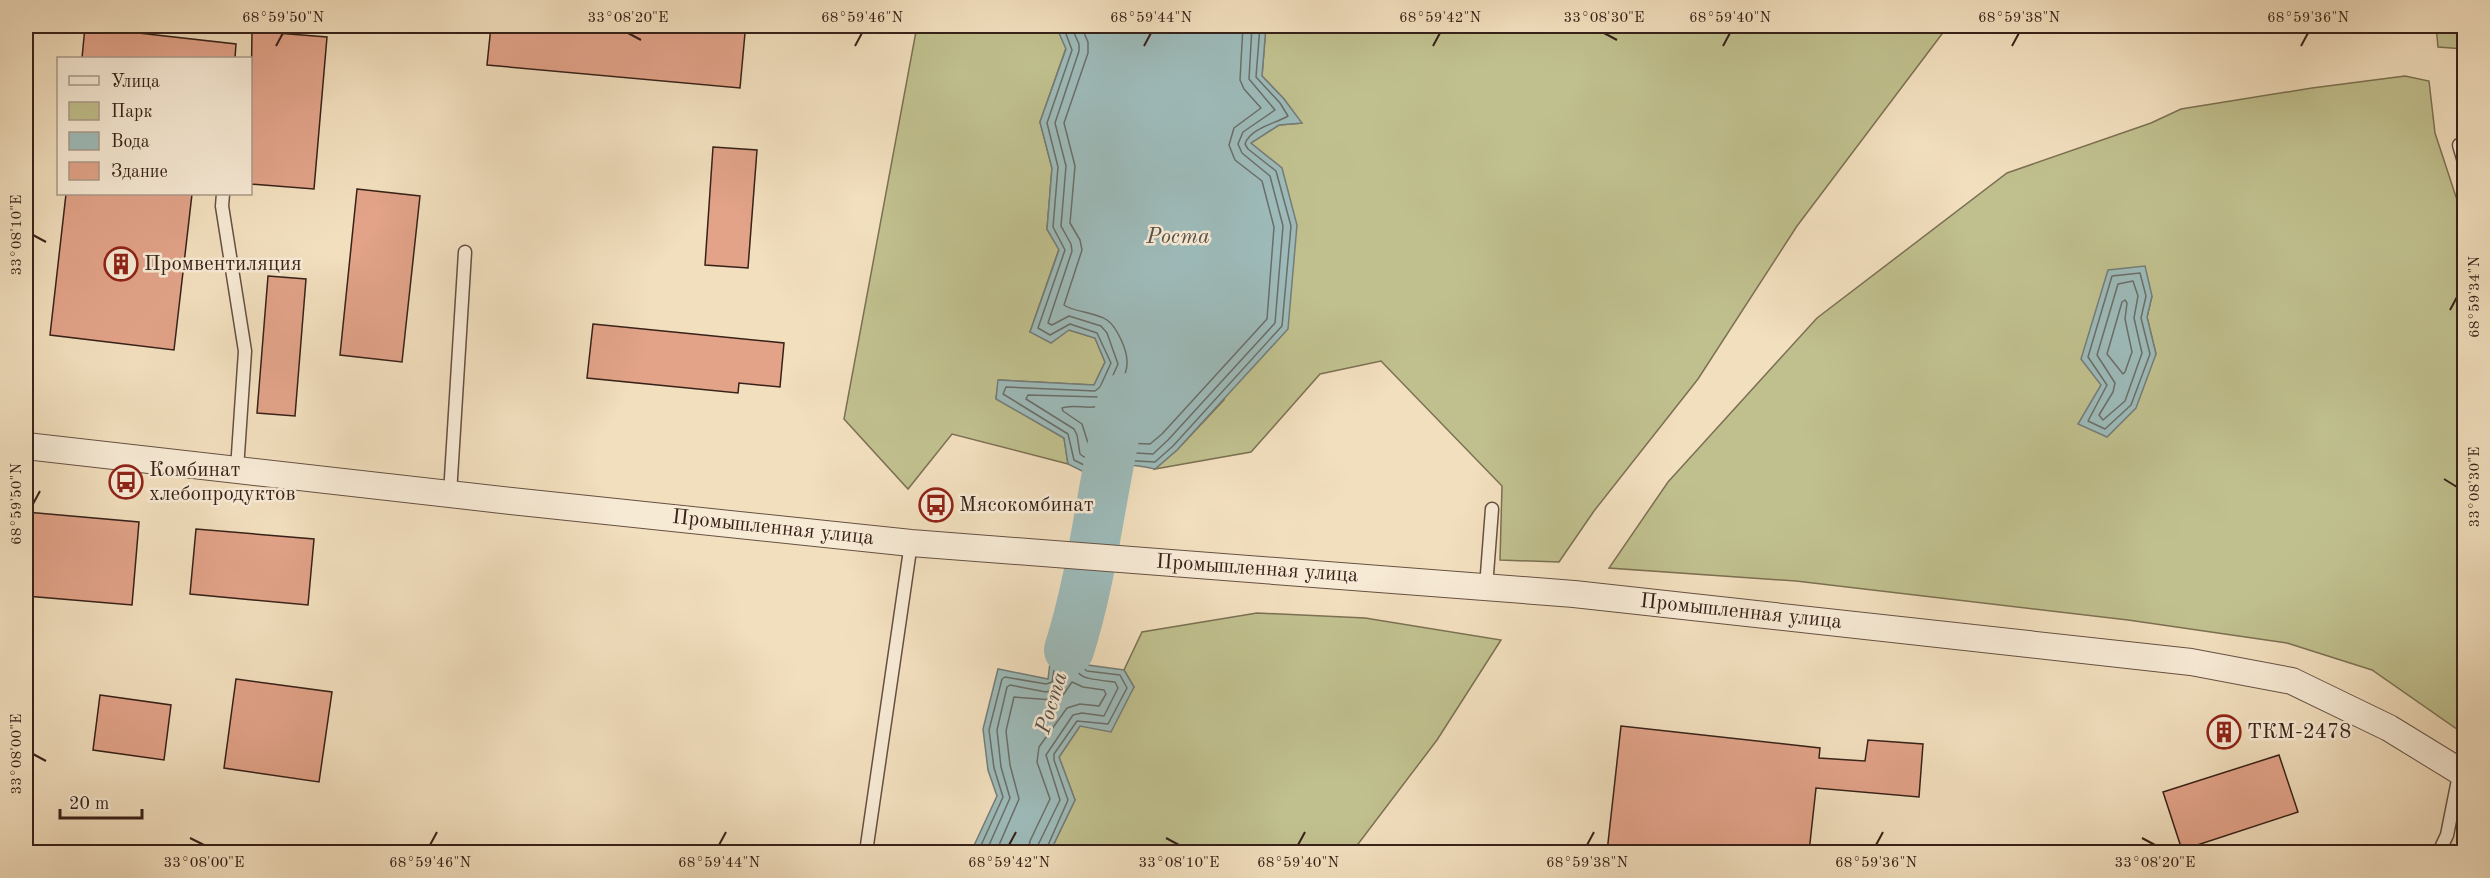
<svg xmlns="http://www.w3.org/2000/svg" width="2490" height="878" viewBox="0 0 2490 878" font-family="'Old Standard TT',serif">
	<rect width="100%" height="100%" fill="#f2dfbe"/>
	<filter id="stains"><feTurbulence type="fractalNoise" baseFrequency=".00333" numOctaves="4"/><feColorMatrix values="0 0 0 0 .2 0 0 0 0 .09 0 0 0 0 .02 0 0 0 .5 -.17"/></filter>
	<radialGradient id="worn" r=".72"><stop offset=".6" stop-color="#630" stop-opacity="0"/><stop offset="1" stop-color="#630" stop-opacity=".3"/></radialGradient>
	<!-- green -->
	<g fill="#c0c08e" stroke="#7c7053" stroke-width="1.5" fill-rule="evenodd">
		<path d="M917 26H1056L1066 48 1040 122 1052 168 1047 229 1059 249 1030 332 1069 330 1095 338 1105 362 1094 385 999 380 996 398 1064 438 1068 464 952 434 908 489 844 419Z"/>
		<path d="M1266 26H1948L1797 226 1698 379 1594 511 1559 562 1500 560 1502 486 1381 361 1320 374 1251 452 1155 469 1177 450 1224 400 1250 143 1279 125 1301 123 1284 99 1262 76Z"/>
		<path d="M2436 26H2464V49L2438 47Z"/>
		<path d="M2405 76 2429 81 2435 133 2464 221V734L2372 670 2287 643 2128 620 1796 581 1609 568 1668 482 1817 318 2007 173 2151 123 2181 109 2312 88ZM2152 296 2147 317 2156 354 2102 385Z"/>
		<path d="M1257 613 1365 618 1501 640 1437 740 1352 852H1050L1075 800 1059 757 1080 726 1134 687 1124 670 1142 632Z"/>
	</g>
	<!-- water -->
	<g fill="#9dbbba" stroke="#747d79" stroke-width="1.5">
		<path d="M1056 26H1266L1262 76 1284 99 1302 123 1279 125 1251 143 1282 168 1297 225 1288 329 1177 450 1155 469C1131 464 1108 462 1084 472L1068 464 1064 438 996 399 998 380 1094 385 1105 362 1095 338 1069 330 1051 343 1030 332 1059 250 1047 229 1052 168 1040 122 1066 49Z"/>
		<path d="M2145 266 2152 296 2147 317 2156 354 2136 408 2107 437 2078 424 2101 385 2081 359 2108 270Z"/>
		<path d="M1075 583 1090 587 1088 665 1124 670 1134 687 1111 732 1080 726 1059 757 1075 800 1050 852H971L997 796 988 770 983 729 998 669 1048 679 1053 639Z"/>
	</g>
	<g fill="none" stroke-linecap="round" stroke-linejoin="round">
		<!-- shore -->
		<g stroke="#6a6e69" stroke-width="1.5">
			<path d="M1063 26 1072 50 1047 123 1058 167 1053 227 1065 250 1038 328 1050 335 1070 324 1097 333 1111 363 1100 387 1095 391 1006 387 1003 394 1068 434 1074 460 1084 465 1101 459 1155 462 1173 446 1282 326 1291 226 1276 171 1248 149 1245 144C1250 128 1277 123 1288 116L1280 103 1256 77 1260 26"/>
			<path d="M1071 26 1079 44V51L1055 123 1066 166 1061 226 1071 244 1072 251 1048 323 1052 325 1069 316 1101 326 1107 333 1118 364 1106 391 1099 397 1028 395 1026 399 1074 429 1077 435 1080 454 1084 457 1101 451 1153 454 1168 440 1275 323 1283 226 1270 176 1242 153 1238 144 1243 132 1275 110 1249 79 1252 26"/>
			<path d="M1081 26 1088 42V53L1064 123 1075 166 1070 223 1080 240 1082 250 1064 305C1073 312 1095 312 1107 320 1117 327 1127 350 1127 361 1128 374 1115 399 1103 405 1090 411 1074 403 1062 408L1063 411 1082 424 1088 443 1091 445 1101 442 1150 444 1162 434 1267 319 1274 227 1262 181 1235 160 1229 145 1234 128 1261 108 1244 89 1240 80 1243 26"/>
			<path d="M2140 273 2146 296 2141 318 2150 354 2131 405 2105 429 2088 421 2107 385 2088 357 2112 276Z"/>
			<path d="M2133 281 2138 296 2134 318 2142 353 2125 401 2103 420 2099 415 2113 392 2115 383 2097 355 2118 284Z"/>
			<path d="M2125 300 2127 303 2125 319 2132 352 2125 372 2123 374 2107 354 2122 302Z"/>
			<path d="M978 852 1003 797 994 768 989 730 1002 679 1005 677 1046 684 1052 682 1059 640 1077 592 1080 591 1083 594 1082 667 1087 671 1120 675 1127 688 1108 724 1077 721 1054 754V760L1068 800 1045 852"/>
			<path d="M986 852 1010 798 1001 767 997 730 1007 687 1010 685 1046 692 1057 688C1068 674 1058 644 1072 633L1075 636C1074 679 1073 677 1115 682L1118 688 1104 716 1082 713 1073 715 1046 755 1060 800 1038 845 1037 852"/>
			<path d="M996 852 1019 799 1010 765 1006 731 1014 697 1053 700 1063 695 1072 682 1083 687 1104 690 1106 694 1099 706 1080 704 1067 708 1039 747 1037 762 1050 799 1030 841 1028 852"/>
		</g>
		<!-- river -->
		<path stroke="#9dbbba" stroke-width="50" d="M1069 650C1095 568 1102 481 1123 398"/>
	</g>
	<!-- building -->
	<g fill="#e2a389" stroke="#372118" stroke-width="1.5">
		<path d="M491 26H659L745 33 740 88 487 65Z"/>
		<path d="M85 27 236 44 235 58H82Z"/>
		<path d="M252 31 327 37 314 189 250 184Z"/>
		<path d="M713 147 757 150 748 268 705 265Z"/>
		<path d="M357 189 420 196 402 362 340 355Z"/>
		<path d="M66 194H192L174 350 50 335Z"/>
		<path d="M268 276 306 279 295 416 257 413Z"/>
		<path d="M593 324 784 343 780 387 739 383 738 393 587 378Z"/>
		<path d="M26 512 139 522 132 605 26 596Z"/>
		<path d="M196 529 314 539 308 605 190 594Z"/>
		<path d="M236 679 332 692 319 782 224 768Z"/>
		<path d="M100 695 171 705 164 760 93 750Z"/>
		<path d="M1621 726 1820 748 1819 758 1865 761 1868 740 1923 744 1919 797 1816 788 1809 852H1607Z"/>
		<path d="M2279 755 2298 812 2182 850 2163 792Z"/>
	</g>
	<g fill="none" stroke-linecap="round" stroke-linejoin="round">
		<!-- service casing -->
		<g stroke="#665042" stroke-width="15">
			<g id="service">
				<path d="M2459 145 2464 162"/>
				<path d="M223 194 222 206 245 351 237 469"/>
				<path d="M450 494 465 252"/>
				<path d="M1486 587 1492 509"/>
				<path d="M866 852 911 543"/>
				<path d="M2439 852 2447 835 2460 770"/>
			</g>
		</g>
		<!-- minor casing -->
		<g stroke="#665042" stroke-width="28">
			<path id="minor" d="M26 446 511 501 911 543 1574 594 2191 662 2292 681 2389 728 2464 774"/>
		</g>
		<!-- service -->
		<use href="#service" stroke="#f7ead5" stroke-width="12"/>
		<!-- minor -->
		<use href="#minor" stroke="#f7ead5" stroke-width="26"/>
	</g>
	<!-- ticks -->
	<path fill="none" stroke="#372118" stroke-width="2" d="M628 33 641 40M1604 33 1617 40M276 46 283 33M855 46 862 33M1144 46 1151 33M1433 46 1440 33M1723 46 1730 33M2012 46 2019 33M2301 46 2308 33M33 235 46 242M2450 310 2457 297M2444 479 2457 487M33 504 40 491M33 754 46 761M190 838 204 845M1166 838 1179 845M2142 838 2155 845M430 845 437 832M719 845 726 832M1009 845 1016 832M1298 845 1305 832M1587 845 1594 832M1876 845 1883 832"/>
	<!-- icons -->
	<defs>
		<g id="building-ring" transform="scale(1.725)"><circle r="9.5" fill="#f7ead5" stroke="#8f2418" stroke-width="1.5"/><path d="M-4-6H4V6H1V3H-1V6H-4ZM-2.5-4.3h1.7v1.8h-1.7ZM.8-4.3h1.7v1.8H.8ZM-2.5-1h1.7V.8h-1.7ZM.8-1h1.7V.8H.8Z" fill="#8f2418"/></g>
		<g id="bus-ring" transform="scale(1.725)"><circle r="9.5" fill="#f7ead5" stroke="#8f2418" stroke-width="1.5"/><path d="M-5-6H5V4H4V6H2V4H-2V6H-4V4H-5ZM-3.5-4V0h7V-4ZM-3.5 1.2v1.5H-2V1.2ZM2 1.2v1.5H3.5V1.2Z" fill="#8f2418"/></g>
	</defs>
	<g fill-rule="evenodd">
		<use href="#building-ring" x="121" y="264"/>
		<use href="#bus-ring" x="126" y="482"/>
		<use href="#bus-ring" x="936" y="505"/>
		<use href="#building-ring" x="2224" y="732"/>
	</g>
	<g text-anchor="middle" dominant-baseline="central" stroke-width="5" stroke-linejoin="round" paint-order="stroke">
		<!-- poi labels -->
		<g font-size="21" fill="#372118" stroke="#f7ead5" text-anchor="start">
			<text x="144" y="264">Промвентиляция</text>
			<text x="149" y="470">Комбинат<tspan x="149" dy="24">хлебопродуктов</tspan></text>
			<text x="959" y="505">Мясокомбинат</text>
			<text x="2247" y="732">ТКМ-2478</text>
		</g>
		<!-- street labels -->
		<g font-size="21" fill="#372118" stroke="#f7ead5">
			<text transform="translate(773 528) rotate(6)">Промышленная улица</text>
			<text transform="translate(1257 569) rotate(4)">Промышленная улица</text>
			<text transform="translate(1741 612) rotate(6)">Промышленная улица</text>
		</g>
		<!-- water labels -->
		<g font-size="22" font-style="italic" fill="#564f49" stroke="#f7ead5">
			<text x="1178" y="237">Роста</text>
			<text transform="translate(1052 703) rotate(-73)">Роста</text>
		</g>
	</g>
	<!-- margin -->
	<rect width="2490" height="878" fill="none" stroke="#f2dfbe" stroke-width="66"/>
	<!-- legend -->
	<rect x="57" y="57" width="195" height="138" fill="#f7ead5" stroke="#aa9a89" stroke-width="1.5"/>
	<rect x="69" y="76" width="30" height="9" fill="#f7ead5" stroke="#aa9a89" stroke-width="1.5"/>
	<text x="111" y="87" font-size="18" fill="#372118">Улица</text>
	<rect x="69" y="102" width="30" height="18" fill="#c0c08e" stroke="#aa9a89" stroke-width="1.5"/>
	<text x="111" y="117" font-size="18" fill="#372118">Парк</text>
	<rect x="69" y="132" width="30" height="18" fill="#9dbbba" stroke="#aa9a89" stroke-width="1.5"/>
	<text x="111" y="147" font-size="18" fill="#372118">Вода</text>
	<rect x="69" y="162" width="30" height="18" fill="#e2a389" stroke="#aa9a89" stroke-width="1.5"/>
	<text x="111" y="177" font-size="18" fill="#372118">Здание</text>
	<!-- scale -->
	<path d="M60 809v9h82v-9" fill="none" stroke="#372118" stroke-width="3"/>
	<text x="69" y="809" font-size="18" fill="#372118" stroke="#f7ead5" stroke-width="4.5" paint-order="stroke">20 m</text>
	<rect x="33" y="33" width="2424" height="812" fill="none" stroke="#372118" stroke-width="2"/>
	<g font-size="15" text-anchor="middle" fill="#372118">
		<text x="283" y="22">68°59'50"N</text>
		<text x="628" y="22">33°08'20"E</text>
		<text x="862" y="22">68°59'46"N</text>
		<text x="1151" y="22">68°59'44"N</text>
		<text x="1440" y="22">68°59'42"N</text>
		<text x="1604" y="22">33°08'30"E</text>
		<text x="1730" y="22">68°59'40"N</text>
		<text x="2019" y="22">68°59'38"N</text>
		<text x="2308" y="22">68°59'36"N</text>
		<text transform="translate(16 235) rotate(-90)" y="5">33°08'10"E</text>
		<text transform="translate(2474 297) rotate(-90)" y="5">68°59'34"N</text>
		<text transform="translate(2474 487) rotate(-90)" y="5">33°08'30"E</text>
		<text transform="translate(16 504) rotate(-90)" y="5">68°59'50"N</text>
		<text transform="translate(16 754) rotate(-90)" y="5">33°08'00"E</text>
		<text x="204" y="867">33°08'00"E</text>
		<text x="430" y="867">68°59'46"N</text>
		<text x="719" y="867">68°59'44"N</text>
		<text x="1009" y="867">68°59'42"N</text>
		<text x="1179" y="867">33°08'10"E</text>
		<text x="1298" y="867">68°59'40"N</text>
		<text x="1587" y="867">68°59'38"N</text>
		<text x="1876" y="867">68°59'36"N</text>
		<text x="2155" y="867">33°08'20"E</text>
	</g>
	<rect width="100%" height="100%" filter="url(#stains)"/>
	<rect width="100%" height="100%" fill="url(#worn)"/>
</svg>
